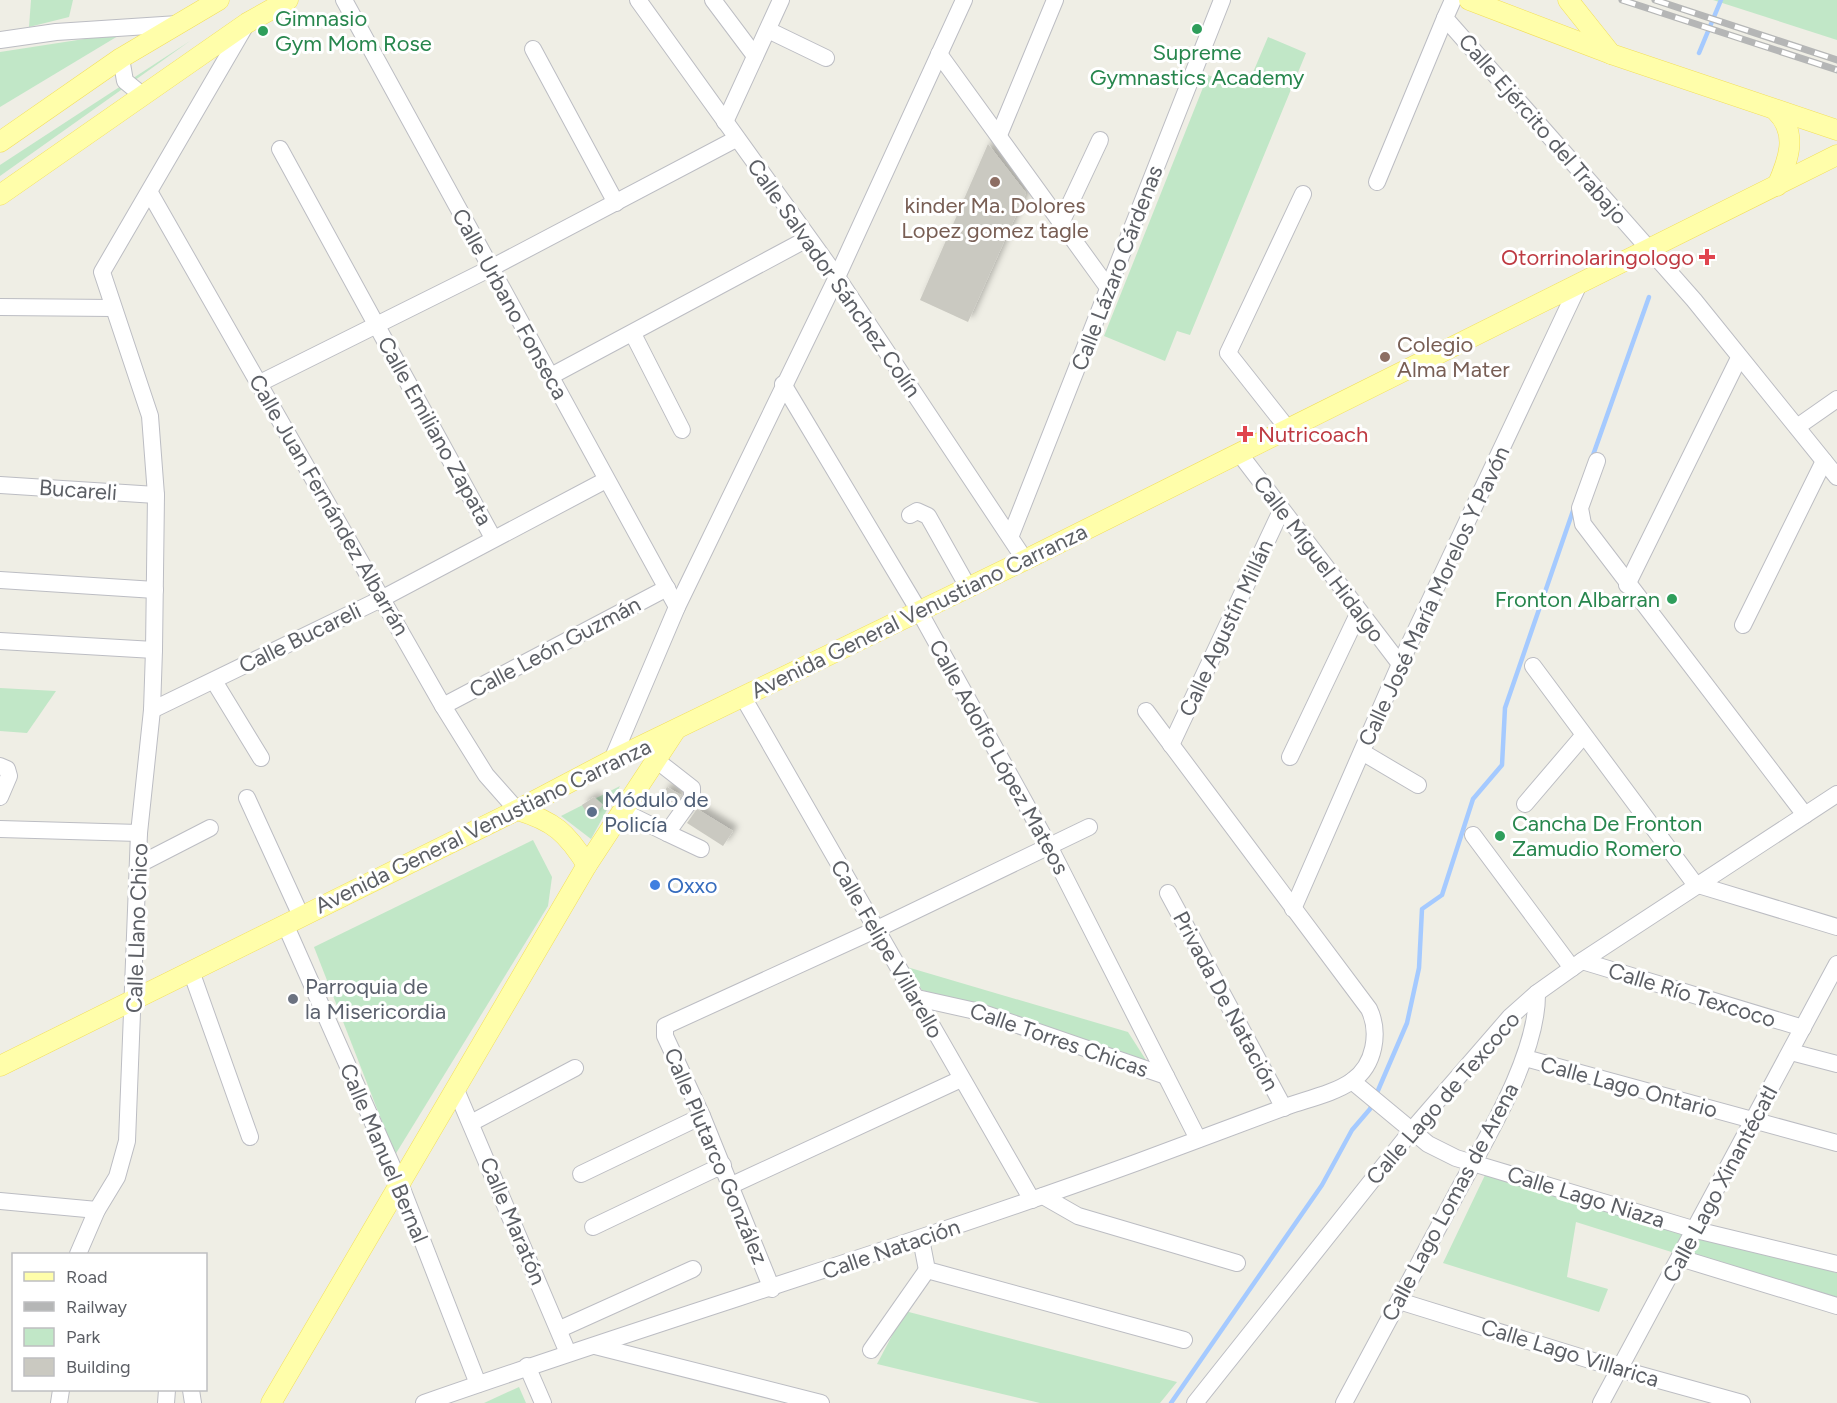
<svg xmlns="http://www.w3.org/2000/svg" width="1837" height="1403" viewBox="0 0 1837 1403" font-family="Figtree,sans-serif">
	<defs>
		<filter id="shadow"><feDropShadow dx="5" dy="-5" stdDeviation="3" flood-color="#0004"/></filter>
	</defs>
	<rect width="100%" height="100%" fill="#efeee5"/>
	<!-- green -->
	<g fill="#c1e7c7">
		<path d="M31 0H73L69 17 29 27Z"/>
		<path d="M1713 0H1837V40Z"/>
		<path d="M123 33 0 107V52Z"/>
		<path d="M1268 37 1306 53 1190 335 1177 331 1165 361 1104 336 1208 75 1246 89Z"/>
		<path d="M190 41 0 176V165Z"/>
		<path d="M0 688 56 691 27 733 0 731Z"/>
		<path d="M620 786 591 839 561 816Z"/>
		<path d="M533 840 552 877 548 906 395 1155 314 947Z"/>
		<path d="M907 967 1128 1032 1146 1060 922 990Z"/>
		<path d="M1486 1173 1837 1273V1304L1576 1222 1567 1277 1608 1289 1599 1312 1443 1263Z"/>
		<path d="M905 1311 1177 1382 1160 1403H1040L877 1364Z"/>
		<path d="M519 1387 526 1403H484Z"/>
	</g>
	<g fill="none" stroke-linecap="round" stroke-linejoin="round">
		<!-- stream -->
		<g stroke="#a5caff" stroke-width="4.5">
			<path d="M1699 53 1721 0"/>
			<path d="M1592 458 1649 297"/>
			<path d="M1171 1403 1322 1185 1352 1130 1370 1109 1407 1023 1419 968 1422 909 1442 895 1473 799 1502 765 1505 708 1574 508"/>
		</g>
	</g>
	<!-- building -->
	<g fill="#cac9c1" filter="url(#shadow)">
		<path d="M988 144 1026 193 968 322 920 300Z"/>
		<path d="M667 787 681 795 671 810 658 803Z"/>
		<path d="M594 797 603 805 590 819 582 805Z"/>
		<path d="M697 809 733 831 723 846 687 823Z"/>
	</g>
	<g fill="none" stroke-linecap="round" stroke-linejoin="round">
		<!-- minor casing -->
		<g stroke="#bcbdc3" stroke-width="18">
			<g id="minor">
				<path d="M344 0 677 607"/>
				<path d="M638 0 837 277 1025 560"/>
				<path d="M713 0 755 56"/>
				<path d="M1453 0 1445 18 1694 300 1837 477"/>
				<path d="M768 30 826 58"/>
				<path d="M0 40 56 32 178 24"/>
				<path d="M533 49 616 203"/>
				<path d="M939 54 1109 289"/>
				<path d="M121 58 125 81 142 95"/>
				<path d="M725 122 781 0"/>
				<path d="M999 135 1055 0"/>
				<path d="M280 149 493 538"/>
				<path d="M1377 182 1445 18"/>
				<path d="M150 193 443 706 486 775 517 810"/>
				<path d="M1061 223 1100 140"/>
				<path d="M0 307 113 308"/>
				<path d="M633 334 682 430"/>
				<path d="M551 376 807 239"/>
				<path d="M260 383 491 268 736 139"/>
				<path d="M783 384 919 611 1049 846 1198 1139"/>
				<path d="M1797 427 1837 399"/>
				<path d="M1288 429 1228 353 1303 194"/>
				<path d="M1239 453 1400 664"/>
				<path d="M1597 461 1580 508 1583 524 1805 815"/>
				<path d="M0 485 156 495"/>
				<path d="M910 515 917 511 928 516 968 587"/>
				<path d="M1011 535 1222 0"/>
				<path d="M0 580 155 590"/>
				<path d="M1627 585 1739 358"/>
				<path d="M1743 625 1824 461"/>
				<path d="M0 641 154 650"/>
				<path d="M1533 666 1695 884 1837 927"/>
				<path d="M214 681 261 758"/>
				<path d="M743 697 1032 1200"/>
				<path d="M443 706 667 588"/>
				<path d="M152 710 383 598 606 480"/>
				<path d="M1171 745 1281 511"/>
				<path d="M1362 752 1418 785"/>
				<path d="M1290 757 1359 612"/>
				<path d="M612 760 677 607 837 277 964 0"/>
				<path d="M0 766 7 769 9 776 0 797"/>
				<path d="M247 798 301 916"/>
				<path d="M1525 804 1583 736"/>
				<path d="M622 811 667 833 692 798V788L656 760"/>
				<path d="M0 829 139 833"/>
				<path d="M667 833 701 849"/>
				<path d="M1473 835 1572 968"/>
				<path d="M138 865 210 828"/>
				<path d="M1168 893 1284 1108"/>
				<path d="M1293 909 1400 664 1579 284"/>
				<path d="M285 924 401 1186 478 1384"/>
				<path d="M1582 961 1803 1028"/>
				<path d="M191 971 250 1137"/>
				<path d="M917 998 980 1012 1166 1076"/>
				<path d="M1791 1052 1837 1064"/>
				<path d="M1525 1058 1837 1143"/>
				<path d="M1352 1081 1428 1144 1456 1158 1696 1230 1837 1264"/>
				<path d="M456 1090 568 1353"/>
				<path d="M471 1123 575 1068"/>
				<path d="M581 1174 702 1116"/>
				<path d="M732 1185 961 1079"/>
				<path d="M1043 1196 1078 1216 1237 1263"/>
				<path d="M0 1201 97 1210"/>
				<path d="M593 1227 723 1165"/>
				<path d="M921 1239 927 1270 1184 1340"/>
				<path d="M78 1254 97 1210 117 1177 127 1141 139 833 152 710 154 650 156 495 150 416 102 272 247 23"/>
				<path d="M1680 1258 1837 1306"/>
				<path d="M772 1289 702 1116 665 1036V1026L875 930 1089 827"/>
				<path d="M1399 1301 1619 1369 1742 1403"/>
				<path d="M560 1329 693 1269"/>
				<path d="M595 1346 821 1403"/>
				<path d="M871 1350 927 1270"/>
				<path d="M527 1366 543 1403"/>
				<path d="M191 1390 193 1403"/>
				<path d="M59 1403 61 1390"/>
				<path d="M166 1403 167 1390"/>
				<path d="M424 1403C661 1320 902 1248 1138 1162 1188 1143 1238 1125 1288 1106 1308 1099 1335 1093 1352 1081 1375 1065 1380 1032 1369 1009L1146 711"/>
				<path d="M1195 1403 1412 1130 1510 1017 1537 993 1582 961 1837 794"/>
				<path d="M1344 1403C1380 1336 1416 1269 1452 1202 1482 1145 1538 1057 1537 993"/>
				<path d="M1601 1403 1837 964"/>
			</g>
		</g>
		<!-- major casing -->
		<g stroke="#f3df5a" stroke-width="21">
			<g id="major">
				<path d="M1469 0 1611 54 1837 130"/>
				<path d="M1568 0 1611 54"/>
				<path d="M1776 111C1799 133 1788 161 1777 186"/>
				<path d="M0 142 121 58 219 0"/>
				<path d="M0 195 247 23 288 0"/>
				<path d="M517 810C554 821 567 833 587 865"/>
				<path d="M0 1066 517 810 612 760 1025 560 1837 155"/>
				<path d="M271 1403 587 865 675 731"/>
			</g>
		</g>
		<!-- minor -->
		<use href="#minor" stroke="#fff" stroke-width="16"/>
		<!-- major -->
		<use href="#major" stroke="#fffeaa" stroke-width="20"/>
		<!-- rail casing -->
		<g stroke="#b5b6b6" stroke-width="7">
			<g id="rail">
				<path d="M1622 0 1837 70"/>
				<path d="M1655 0 1837 60"/>
			</g>
		</g>
		<!-- rail -->
		<use href="#rail" stroke="#fff" stroke-width="4.5" stroke-dasharray="14" stroke-linecap="butt"/>
	</g>
	<!-- markers -->
	<g fill="#2e9e5b" stroke="#fff" stroke-width="2">
		<circle cx="1197" cy="29" r="6"/>
		<circle cx="263" cy="31" r="6"/>
		<circle cx="1672" cy="599" r="6"/>
		<circle cx="1500" cy="836" r="6"/>
	</g>
	<g fill="#8d6e63" stroke="#fff" stroke-width="2">
		<circle cx="995" cy="182" r="6"/>
		<circle cx="1385" cy="357" r="6"/>
	</g>
	<g fill="#e0444e" stroke="#fff" stroke-width="2">
		<path d="M1704 248h6v6h6v6h-6v6h-6v-6h-6v-6h6z"/>
		<path d="M1242 425h6v6h6v6h-6v6h-6v-6h-6v-6h6z"/>
	</g>
	<circle fill="#5c6f8a" stroke="#fff" stroke-width="2" cx="592" cy="812" r="6"/>
	<circle fill="#3f7fe0" stroke="#fff" stroke-width="2" cx="655" cy="885" r="6"/>
	<circle fill="#6b7280" stroke="#fff" stroke-width="2" cx="293" cy="999" r="6"/>
	<g text-anchor="middle" dominant-baseline="central" stroke-width="6" stroke-linejoin="round" paint-order="stroke">
		<!-- leisure labels -->
		<g font-size="22" fill="#27864d" stroke="#fff" text-anchor="start">
			<text x="275" y="18">Gimnasio<tspan x="275" dy="25">Gym Mom Rose</tspan></text>
			<text x="1197" y="52" text-anchor="middle">Supreme<tspan x="1197" dy="25">Gymnastics Academy</tspan></text>
			<text x="1660" y="599" text-anchor="end">Fronton Albarran</text>
			<text x="1512" y="823">Cancha De Fronton<tspan x="1512" dy="25">Zamudio Romero</tspan></text>
		</g>
		<!-- street labels -->
		<g font-size="22" fill="#5c5f65" stroke="#fff">
			<text transform="translate(1543 129) rotate(49)">Calle Ejército del Trabajo</text>
			<text transform="translate(1117 268) rotate(-69)">Calle Lázaro Cárdenas</text>
			<text transform="translate(834 278) rotate(55)">Calle Salvador Sánchez Colín</text>
			<text transform="translate(510 304) rotate(61)">Calle Urbano Fonseca</text>
			<text transform="translate(435 431) rotate(61)">Calle Emiliano Zapata</text>
			<text transform="translate(78 490) rotate(4)">Bucareli</text>
			<text transform="translate(329 505) rotate(60)">Calle Juan Fernández Albarrán</text>
			<text transform="translate(1319 559) rotate(53)">Calle Miguel Hidalgo</text>
			<text transform="translate(1434 596) rotate(-65)">Calle José María Morelos Y Pavón</text>
			<text transform="translate(919 611) rotate(-26)">Avenida General Venustiano Carranza</text>
			<text transform="translate(1226 628) rotate(-65)">Calle Agustín Millán</text>
			<text transform="translate(300 638) rotate(-26)">Calle Bucareli</text>
			<text transform="translate(555 647) rotate(-28)">Calle León Guzmán</text>
			<text transform="translate(999 757) rotate(61)">Calle Adolfo López Mateos</text>
			<text transform="translate(483 826) rotate(-26)">Avenida General Venustiano Carranza</text>
			<text transform="translate(137 928) rotate(-88)">Calle Llano Chico</text>
			<text transform="translate(887 949) rotate(60)">Calle Felipe Villarello</text>
			<text transform="translate(1692 995) rotate(17)">Calle Río Texcoco</text>
			<text transform="translate(1226 1001) rotate(62)">Privada De Natación</text>
			<text transform="translate(1059 1040) rotate(19)">Calle Torres Chicas</text>
			<text transform="translate(1629 1087) rotate(15)">Calle Lago Ontario</text>
			<text transform="translate(1443 1098) rotate(-49)">Calle Lago de Texcoco</text>
			<text transform="translate(384 1153) rotate(67)">Calle Manuel Bernal</text>
			<text transform="translate(716 1156) rotate(67)">Calle Plutarco González</text>
			<text transform="translate(1720 1184) rotate(-62)">Calle Lago Xinantécatl</text>
			<text transform="translate(1586 1197) rotate(17)">Calle Lago Niaza</text>
			<text transform="translate(1450 1202) rotate(-62)">Calle Lago Lomas de Arena</text>
			<text transform="translate(513 1221) rotate(67)">Calle Maratón</text>
			<text transform="translate(891 1249) rotate(-19)">Calle Natación</text>
			<text transform="translate(1570 1353) rotate(17)">Calle Lago Villarica</text>
		</g>
		<!-- education labels -->
		<g font-size="22" fill="#785e54" stroke="#fff">
			<text x="995" y="205">kinder Ma. Dolores<tspan x="995" dy="25">Lopez gomez tagle</tspan></text>
			<text x="1397" y="344" text-anchor="start">Colegio<tspan x="1397" dy="25">Alma Mater</tspan></text>
		</g>
		<!-- health labels -->
		<g font-size="22" fill="#be3a42" stroke="#fff" text-anchor="end">
			<text x="1694" y="257">Otorrinolaringologo</text>
			<text x="1258" y="434" text-anchor="start">Nutricoach</text>
		</g>
		<!-- service labels -->
		<g font-size="22" fill="#4e5e75" stroke="#fff" text-anchor="start">
			<text x="604" y="799">Módulo de<tspan x="604" dy="25">Policía</tspan></text>
		</g>
		<!-- shop labels -->
		<g font-size="22" fill="#366cbe" stroke="#fff" text-anchor="start">
			<text x="667" y="885">Oxxo</text>
		</g>
		<!-- worship labels -->
		<g font-size="22" fill="#5b616d" stroke="#fff" text-anchor="start">
			<text x="305" y="986">Parroquia de<tspan x="305" dy="25">la Misericordia</tspan></text>
		</g>
	</g>
	<!-- legend -->
	<rect x="12" y="1253" width="195" height="138" fill="#ffffff" stroke="#bebfc1" stroke-width="1.5"/>
	<rect x="24" y="1272" width="30" height="9" fill="#fffeaa" stroke="#bebfc1" stroke-width="1.5"/>
	<text x="66" y="1283" font-size="18" fill="#5c5f65">Road</text>
	<rect x="24" y="1302" width="30" height="9" fill="#b5b6b6" stroke="#bebfc1" stroke-width="1.5"/>
	<text x="66" y="1313" font-size="18" fill="#5c5f65">Railway</text>
	<rect x="24" y="1328" width="30" height="18" fill="#c1e7c7" stroke="#bebfc1" stroke-width="1.5"/>
	<text x="66" y="1343" font-size="18" fill="#5c5f65">Park</text>
	<rect x="24" y="1358" width="30" height="18" fill="#cac9c1" stroke="#bebfc1" stroke-width="1.5"/>
	<text x="66" y="1373" font-size="18" fill="#5c5f65">Building</text>
</svg>
